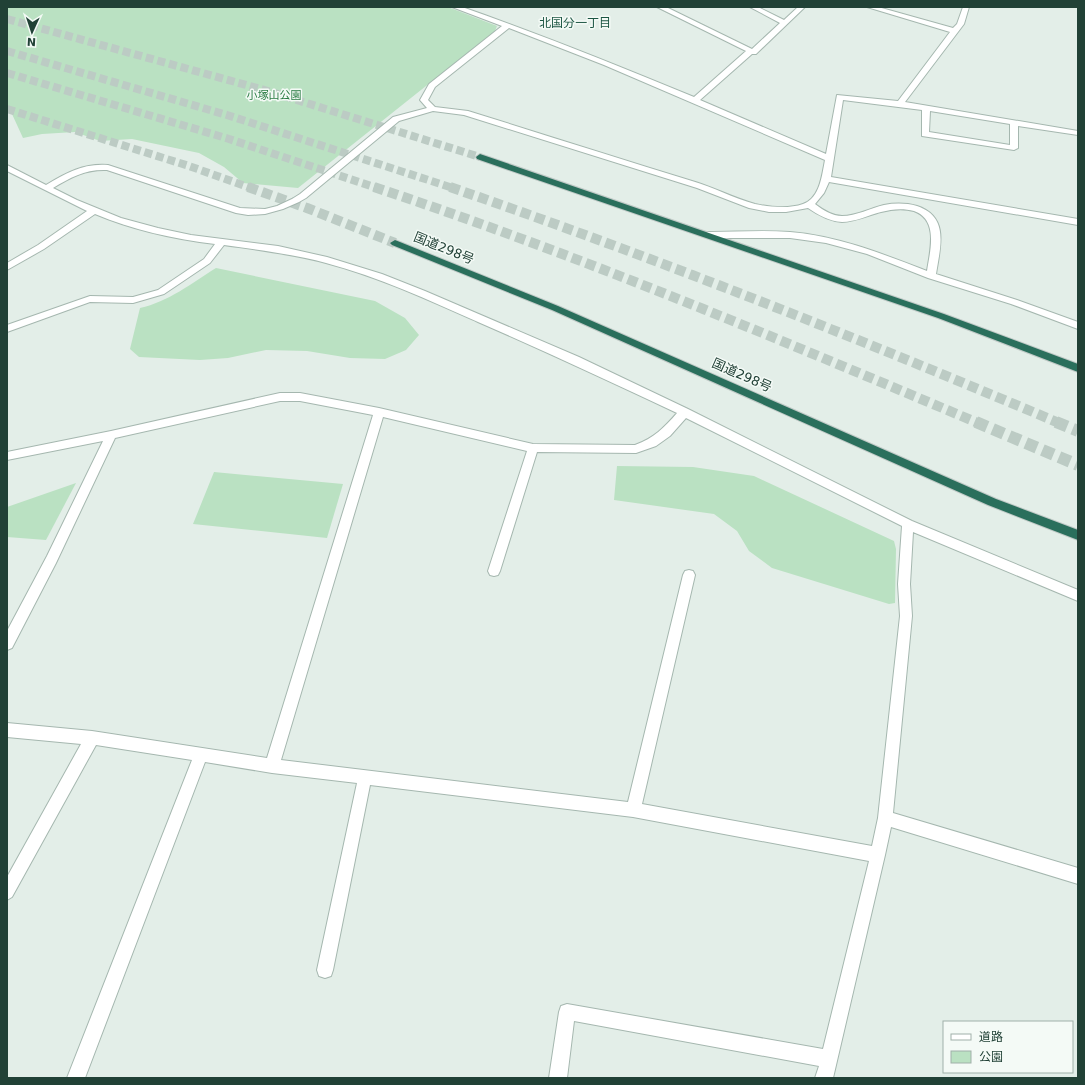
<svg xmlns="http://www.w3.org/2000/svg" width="1085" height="1085" viewBox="0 0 1085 1085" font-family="'DejaVu Sans','Noto Sans JP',sans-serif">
	<rect width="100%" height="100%" fill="#e3eee8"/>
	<!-- green -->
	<g fill="#bae1c2">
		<path d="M7 7H448L497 26 495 31 298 188 243 183 224 167 199 153 132 139 100 141 75 132 42 134 23 138 12 114 7 112Z"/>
		<path d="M216 268 375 301 405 318 419 335 406 350 385 359 350 358 307 351 266 350 228 358 200 360 139 357 130 349 140 308C168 302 192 283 216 268Z"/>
		<path d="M617 466 693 467 754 476 894 541 896 549 895 603 889 604 772 568 749 551 737 531 714 514 614 500Z"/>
		<path d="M214 472 343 484 327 538 193 524Z"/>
		<path d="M76 483 46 540 7 537V507Z"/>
	</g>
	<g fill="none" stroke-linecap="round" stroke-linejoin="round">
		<!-- highway-tunnel-far2 -->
		<g stroke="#bccbc4" stroke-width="8" stroke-dasharray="8 4" stroke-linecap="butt">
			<path d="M7 19 268 91 480 157"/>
			<path d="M7 51 227 115 453 188"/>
			<path d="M7 73 226 138 377 188"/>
			<path d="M7 109 189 166 251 188"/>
		</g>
		<!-- highway-tunnel-far1 -->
		<g stroke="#bccbc4" stroke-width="10" stroke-dasharray="10 5" stroke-linecap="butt">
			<path d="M248 187 307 208 395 243"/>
			<path d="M374 187C579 255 779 339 978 423"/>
			<path d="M450 187C656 258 858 338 1059 423"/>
		</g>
		<!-- highway-tunnel -->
		<g stroke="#bccbc4" stroke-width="12" stroke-dasharray="12 6" stroke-linecap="butt">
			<path d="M976 422 1078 465"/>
			<path d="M1056 422 1078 431"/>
		</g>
		<!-- minor casing -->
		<g stroke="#a5b7af" stroke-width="2">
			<path id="minor" d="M452 7H462C540 34 617 65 694 97L746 51 657 7H666L752 49 780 23 750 7H758L784 20 798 7H805L756 54H752L700 100 826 154 837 95 898 101 950 32 867 7H878L953 28 957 24 963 7H969L964 24 905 102 1078 131V135L1018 126V148L1014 150 922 136V110L843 100 831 177 1078 219V225L829 182 824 193 815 204C823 210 832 216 842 216 856 216 871 208 884 205 895 203 906 203 917 206 950 217 940 248 936 274L1017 300 1078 322V329L1011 304 928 278 867 254 826 243 790 238H708L703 235 708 232C735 232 763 230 790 232 838 236 883 254 927 271 930 251 939 220 914 211 903 208 892 209 881 212 869 215 855 222 842 222 829 221 818 215 808 208L786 212H769L749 208 697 188 464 115 433 111 399 121 306 198 299 202 283 209 265 214 248 215 236 213 107 170C86 169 71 177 53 188L77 200 121 218 158 228 191 235 278 246 327 257 382 274 425 291 579 357 688 409 912 521 1078 590V601L913 532 910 584 912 616 893 813 1078 868V884L891 827 885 855 833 1078H815L819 1066 574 1021 567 1078H549L559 1012 561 1006 567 1004 823 1049 869 861 633 817 370 785 333 970 331 976 325 978 319 976 317 970 357 783 272 773 205 762 85 1078H67L192 760 96 745 12 897 7 900V877L81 744 7 737V723L92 731 267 758 373 415 300 401H280L115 438 56 563 12 648 7 650V631L47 556 103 441 7 460V452L111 431 280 393H300L379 408 533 444 635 445C654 438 664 428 677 413 611 382 545 351 478 322 428 300 379 277 326 263 293 254 259 250 224 245L210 263 164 294 133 303 90 302 7 332V325L90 296 133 297 158 290 204 259 215 244C174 239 133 230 95 214L44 249 7 270V263L38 245 87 211 7 171V165L46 185C66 173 84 163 108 165L240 208 265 209 277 206 292 199 300 194 393 117 427 108 420 100 429 84 502 26ZM509 28 604 65 825 160C822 175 820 198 803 204 789 209 769 207 755 204 733 198 713 187 692 181 617 158 542 134 468 111L435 107 428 100 435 87ZM930 111 1010 124V145L929 132ZM383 417 527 451 488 571 490 575 494 576 498 575 500 571 537 452 636 453 656 446 670 436 686 418 902 526 898 584 900 616 878 818 872 846 642 804 695 575 693 571 689 570 685 571 683 575 628 802 281 760Z"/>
		</g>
		<!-- highway casing -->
		<g stroke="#c1cac7" stroke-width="2">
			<g id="highway">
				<path d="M480 154 944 314 1078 364V372L938 318 477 159 476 157Z"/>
				<path d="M395 240 558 306 996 499 1078 530V540L988 505 552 310 392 245 390 243Z"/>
			</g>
		</g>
		<!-- minor -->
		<use href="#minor" fill="#fff" fill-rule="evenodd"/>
		<!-- highway -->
		<use href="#highway" fill="#2a6f5c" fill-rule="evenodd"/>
	</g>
	<g text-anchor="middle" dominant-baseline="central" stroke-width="3" stroke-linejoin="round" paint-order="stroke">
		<!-- far-park labels -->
		<g font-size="11" fill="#287b42" stroke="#f4faf6">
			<text x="274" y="95">小塚山公園</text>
		</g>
		<!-- far-neighbourhood labels -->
		<g font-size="12" fill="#1b5542" stroke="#f4faf6">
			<text x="575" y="23">北国分一丁目</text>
		</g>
		<!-- street labels -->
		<g font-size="13" fill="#214136" stroke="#f4faf6">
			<text transform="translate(444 248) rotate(22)">国道298号</text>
			<text transform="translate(742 375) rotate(24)">国道298号</text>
		</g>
	</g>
	<!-- border -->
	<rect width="1085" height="1085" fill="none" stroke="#214136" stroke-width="16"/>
	<!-- legend -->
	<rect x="943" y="1021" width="130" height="52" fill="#f4faf6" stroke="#a0b0a9"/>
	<rect x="951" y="1034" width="20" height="6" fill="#ffffff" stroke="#a0b0a9"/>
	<text x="979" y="1041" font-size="12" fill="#214136">道路</text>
	<rect x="951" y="1051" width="20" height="12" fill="#bae1c2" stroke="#a0b0a9"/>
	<text x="979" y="1061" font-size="12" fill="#214136">公園</text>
	<!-- north arrow -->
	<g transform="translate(32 32) rotate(183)" stroke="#f4faf6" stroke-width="3" paint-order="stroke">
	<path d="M0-3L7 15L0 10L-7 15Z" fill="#214136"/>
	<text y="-6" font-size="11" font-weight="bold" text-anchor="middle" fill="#214136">N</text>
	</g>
</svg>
